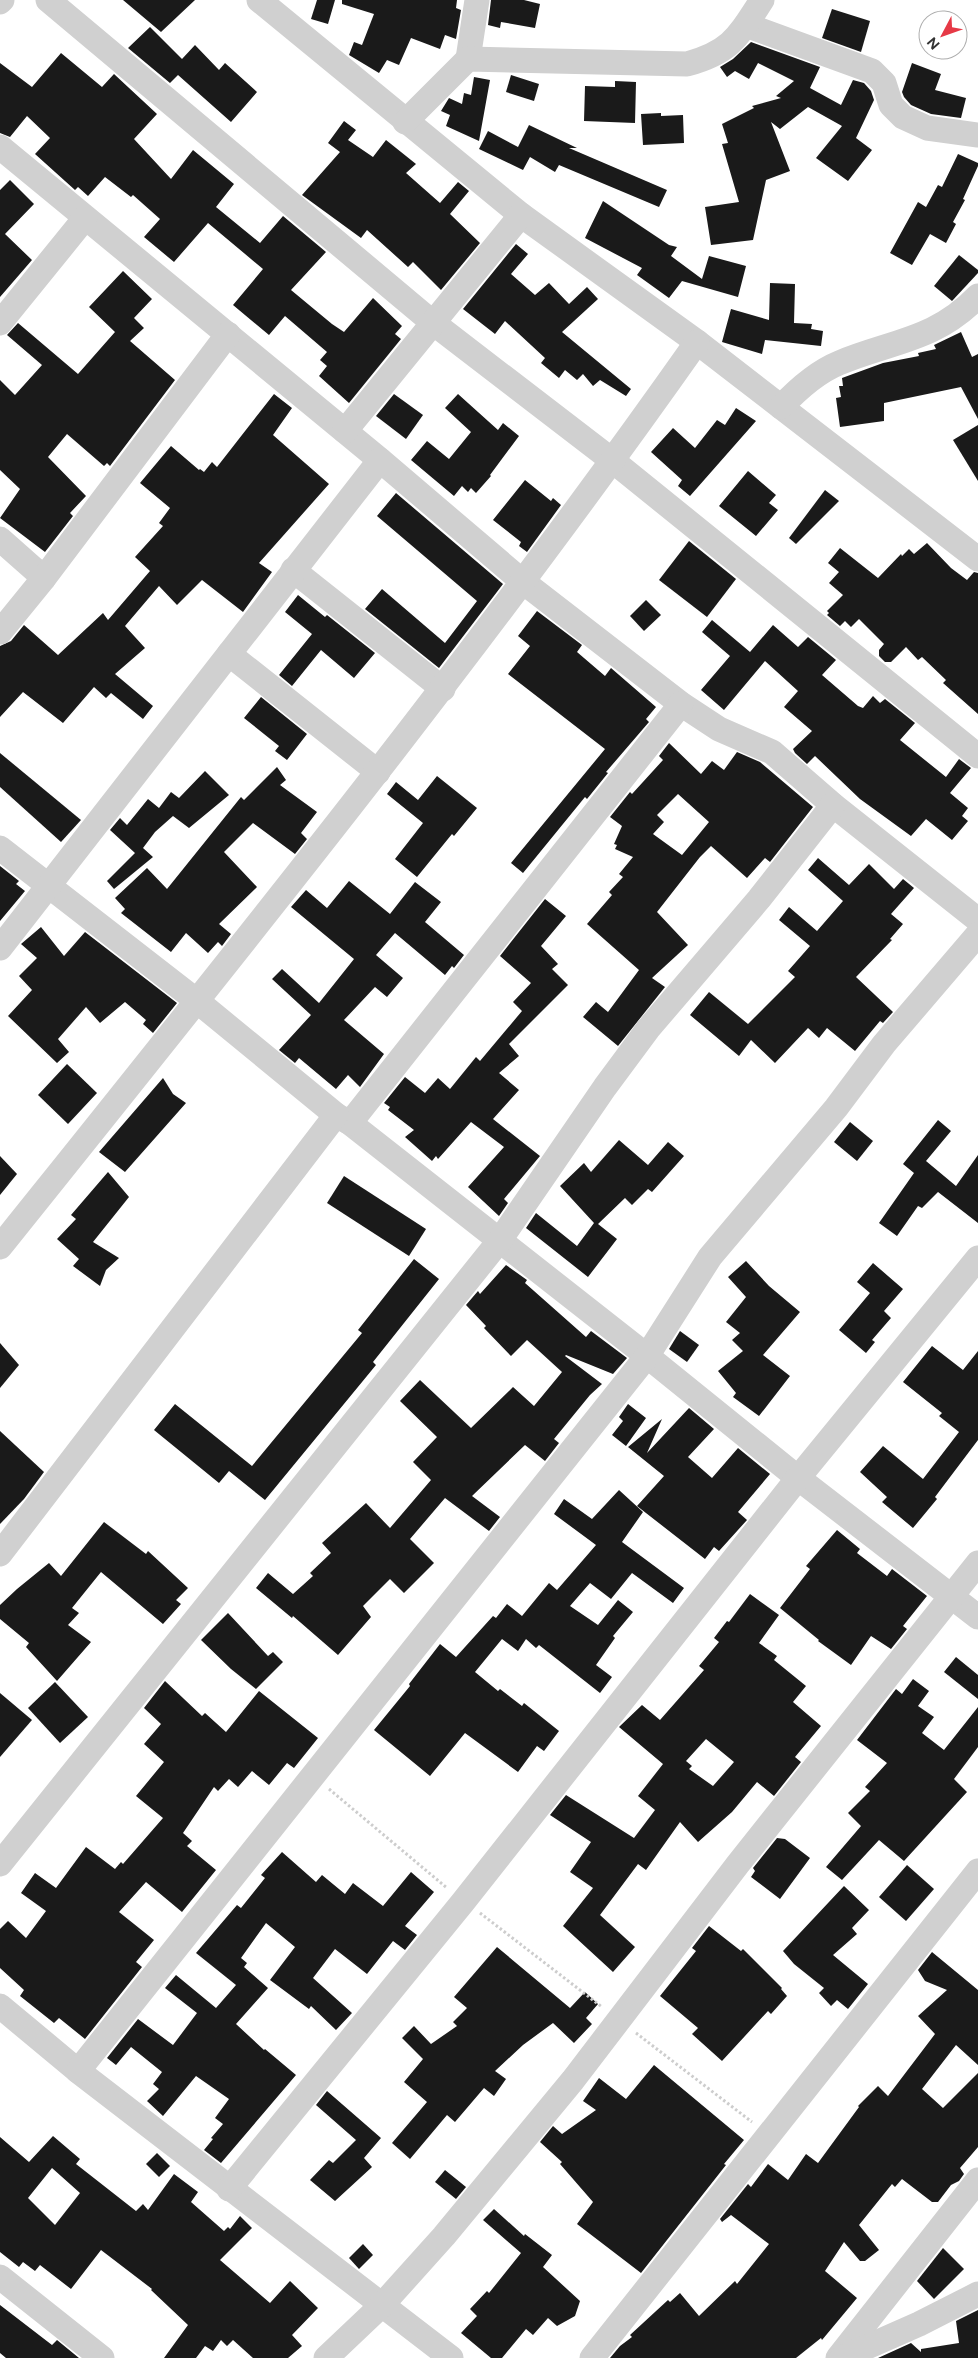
<svg xmlns="http://www.w3.org/2000/svg" width="978" height="2358" viewBox="0 0 978 2358" font-family="Figtree,sans-serif">
	<rect width="100%" height="100%" fill="#fff"/>
	<!-- building -->
	<g fill="#1a1a1a" fill-rule="evenodd">
		<path d="M123 0H195L161 32Z"/>
		<path d="M317 0H335L328 24 311 19Z"/>
		<path d="M342 0H457L456 8 461 10 456 39 445 35 440 49 411 38 399 65 387 60 379 73 349 55 354 42 362 45 374 14 342 4Z"/>
		<path d="M491 0H524L540 4 535 28 501 22 500 28 488 25Z"/>
		<path d="M832 9 870 21 861 52 822 38Z"/>
		<path d="M150 27 182 59 195 45 219 70 225 63 257 92 231 122 178 75 170 83 128 48Z"/>
		<path d="M751 42 820 67 810 88 841 105 853 80 864 83 871 91 874 100 856 138 872 150 848 181 816 158 842 126 808 107 780 129 771 122 790 171 766 180 753 240 711 245 705 207 739 202 722 144 728 143 722 124 754 108 752 106 781 98 776 96 794 81 758 63 749 79 735 71 727 77 720 67 733 59Z"/>
		<path d="M61 53 102 87 114 74 157 114 134 139 171 179 193 150 234 184 216 207 260 243 283 216 326 252 291 290 332 324 344 332 373 298 402 326 395 334 401 339 349 403 319 376 327 366 320 360 327 352 285 316 269 335 233 305 263 269 208 223 174 262 144 237 160 219 133 195 131 197 105 177 88 196 78 187 75 190 35 154 50 138 27 116 10 137 0 133V63L32 87Z"/>
		<path d="M912 63 941 74 935 90 966 98 961 118 931 114 911 105 904 97 902 92Z"/>
		<path d="M511 75 539 84 534 101 506 92Z"/>
		<path d="M474 77 490 80 479 141 446 126 450 115 441 111 449 98 462 104 464 93 471 95Z"/>
		<path d="M615 81 636 82 635 123 584 121 585 86 615 87Z"/>
		<path d="M661 113V116L683 115 684 143 643 145 641 114Z"/>
		<path d="M344 121 356 130 348 140 373 157 386 140 416 164 406 173 440 203 458 182 469 191 450 214 480 243 441 290 413 262 408 267 367 230 361 238 302 195 340 152 328 143Z"/>
		<path d="M529 125 577 148H569L667 190 659 207 559 165 555 172 530 157 523 170 479 149 488 131 518 147Z"/>
		<path d="M958 154 978 163V166L963 199 965 200 953 222 956 224 946 243 930 234 912 265 890 253 918 202 926 207 938 185 942 187Z"/>
		<path d="M10 180 34 204 5 234 32 260 0 297V190Z"/>
		<path d="M603 201 669 245 677 247 671 256 702 279 709 256 746 266 738 297 682 281 669 298 637 275 642 268 585 238Z"/>
		<path d="M516 244 528 254 511 274 535 295 549 283 569 304 587 287 598 299 562 332 631 389 626 396 600 380 593 386 583 374 577 380 565 370 559 378 541 363 545 358 505 321 495 334 463 309Z"/>
		<path d="M959 255 978 270V273L952 301 934 286Z"/>
		<path d="M123 271 152 299 134 318 144 328 130 341 175 380 110 466 107 463 104 466 67 434 48 457 86 496 70 513 73 516 45 552 0 518 20 489 0 470V380L15 395 42 365 7 335 18 323 78 374 115 332 89 307Z"/>
		<path d="M770 283 795 284 794 323 812 324 811 329 823 331 821 346 765 340 762 354 722 342 731 309 769 320Z"/>
		<path d="M961 332 972 357 978 354V419L961 387 884 403V421L840 427 836 398 841 397 839 386H843L842 378 883 363 919 356 918 353 936 349 934 345Z"/>
		<path d="M274 394 292 408 273 435 329 484 259 563 272 572 243 612 202 580 177 605 159 586 125 626 145 648 115 674 153 706 143 719 111 693 106 698 94 687 63 723 23 692 0 717V646L11 641 24 625 58 655 103 613 108 620 150 571 135 557 163 526 159 523 170 508 140 483 171 446 199 470 200 469 204 472 212 462 217 467Z"/>
		<path d="M394 394 423 415 406 439 376 416Z"/>
		<path d="M458 394 498 430 503 423 519 436 490 475 491 476 476 493 471 488 468 492 462 486 454 496 411 460 427 441 449 459 471 432 445 408Z"/>
		<path d="M736 408 756 421 690 496 678 486 682 480 651 452 673 428 695 448 717 420 725 425Z"/>
		<path d="M978 425V481L953 440Z"/>
		<path d="M748 471 776 495 769 503 778 510 756 536 719 506Z"/>
		<path d="M525 480 551 501 553 498 561 505 527 552 519 546 521 542 493 520Z"/>
		<path d="M825 490 839 501 796 544 789 538Z"/>
		<path d="M396 493 503 584 439 668 365 609 382 589 445 643 477 601 377 516Z"/>
		<path d="M689 541 736 579 707 617 659 580Z"/>
		<path d="M927 543 951 568 967 580 974 572 978 573V714L943 683 946 680 922 657 918 660 906 647 891 662H885L879 656V650L884 644 859 619 851 627 845 621 840 626 827 615 829 613 827 611 843 595 829 583 839 572 828 563 840 548 878 578 901 554 902 556 909 549 914 554Z"/>
		<path d="M298 595 325 617 327 615 375 653 354 678 321 650 292 686 279 675 312 634 285 612Z"/>
		<path d="M646 600 661 615 644 631 630 616Z"/>
		<path d="M537 611 582 645 577 652 605 676 611 668 656 707 646 719 649 722 606 772 608 773 587 799 585 797 523 873 511 863 605 749 508 674 530 646 518 636Z"/>
		<path d="M712 620 750 652 773 625 798 647 808 637 836 660 822 675 858 706 863 708 873 696 880 703 885 699 915 723 900 740 946 777 959 759 971 768 950 793 968 808 962 816 968 821 952 840 926 819 911 836 860 799 815 756 807 764 795 753 793 749 812 731 784 707 798 691 765 661 724 710 701 690 730 656 702 632Z"/>
		<path d="M261 697 307 734 287 760 275 751 279 746 244 718Z"/>
		<path d="M669 743 701 774 712 761 724 770 737 752 760 762 813 807 770 862 765 858 747 878 711 846 700 857 657 912 688 945 652 978 665 987 618 1046 583 1017 596 1002 608 1012 639 970 587 924 612 895 609 892 623 877 619 874 633 857 615 849 617 845 614 844 622 826 610 817 630 792 632 794 663 760 659 756ZM678 794 709 822 682 855 653 834 664 822 657 815Z"/>
		<path d="M0 753 81 820 61 842 0 787Z"/>
		<path d="M277 767 286 780 280 785 317 812 301 833 307 839 295 854 253 823 224 852 257 887 219 924 231 934 222 946 218 942 208 953 186 933 171 952 121 913 125 909 115 898 147 868 167 889 241 797 244 800Z"/>
		<path d="M205 771 229 795 189 828 173 816 155 832 143 848 153 857 114 889 107 881 135 853 110 830 120 818 127 825 148 799 159 808 171 792 179 798Z"/>
		<path d="M437 776 477 808 454 836 452 834 417 877 395 859 423 823 387 794 396 782 418 800Z"/>
		<path d="M818 858 849 885 869 864 894 889 903 879 914 888 891 914 903 924 890 939 892 940 856 977 893 1012 883 1023 880 1021 855 1051 827 1028 819 1038 808 1028 775 1063 751 1040 739 1056 690 1015 709 992 748 1024 795 977 788 971 810 946 779 920 789 907 817 931 843 901 808 870Z"/>
		<path d="M0 866 19 881 16 884 25 891 0 921Z"/>
		<path d="M349 881 390 914 415 882 441 902 425 922 464 955 454 968 452 966 445 975 395 933 376 955 403 978 387 997 375 987 344 1020 384 1054 360 1087 348 1075 336 1089 299 1058 295 1063 279 1050 311 1015 272 979 282 969 319 1003 354 959 291 907 306 890 327 908Z"/>
		<path d="M545 899 566 916 541 946 558 964 552 969 568 985 509 1044 519 1056 499 1073 519 1090 493 1119 540 1156 504 1199 508 1203 499 1216 468 1187 504 1147 471 1122 438 1159 436 1156 432 1161 405 1137 414 1130 388 1110 390 1107 384 1103 405 1077 425 1093 438 1078 450 1089 476 1057 480 1061 522 1011 513 1002 531 983 500 956Z"/>
		<path d="M41 927 64 956 85 932 177 1003 153 1033 143 1024 146 1020 125 1002 100 1023 86 1007 58 1039 69 1052 57 1063 8 1016 32 990 19 976 37 958 21 944Z"/>
		<path d="M67 1064 97 1093 68 1124 38 1095Z"/>
		<path d="M163 1078 173 1094 186 1103 125 1172 99 1152Z"/>
		<path d="M938 1120 951 1131 926 1161 956 1186 978 1155V1223L938 1192 922 1208 918 1206 897 1236 879 1223 914 1173 903 1164Z"/>
		<path d="M850 1122 873 1141 857 1161 834 1142Z"/>
		<path d="M619 1140 648 1165 668 1142 684 1156 652 1192 648 1189 632 1205 625 1198 598 1224 617 1239 588 1277 526 1228 536 1213 577 1246 594 1223 560 1186 584 1163 591 1172Z"/>
		<path d="M0 1156 17 1174 0 1195Z"/>
		<path d="M108 1172 129 1197 93 1242 119 1258 106 1270 100 1286 73 1266 79 1259 57 1239 76 1219 71 1215Z"/>
		<path d="M344 1176 426 1229 409 1256 327 1203Z"/>
		<path d="M414 1259 439 1279 373 1362 376 1365 265 1500 229 1471 219 1483 154 1430 175 1404 252 1466 362 1333 358 1330Z"/>
		<path d="M746 1261 769 1286 800 1312 763 1355 790 1376 759 1416 733 1397 736 1393 718 1371 743 1351 732 1340 740 1333 726 1322 746 1297 728 1277Z"/>
		<path d="M873 1263 903 1289 884 1311 891 1318 872 1340 875 1342 866 1353 839 1330 870 1293 857 1282Z"/>
		<path d="M506 1265 527 1280 525 1283 586 1337 591 1331 627 1358 613 1374 566 1355 565 1356 602 1384 590 1395 554 1439 559 1443 545 1461 525 1445 472 1496 500 1517 489 1531 445 1498 410 1539 434 1563 404 1593 390 1579 363 1606 371 1617 338 1655 293 1616 292 1618 256 1588 268 1573 293 1594 313 1576 310 1573 331 1553 322 1543 366 1503 390 1528 431 1480 413 1462 437 1437 400 1401 420 1380 471 1428 513 1387 534 1406 562 1372 527 1340 511 1356 484 1328 486 1326 466 1305 478 1291 480 1294Z"/>
		<path d="M680 1331 699 1345 687 1362 669 1349Z"/>
		<path d="M0 1343 19 1365 0 1388Z"/>
		<path d="M932 1346 963 1370 978 1351V1440L935 1497 937 1499 913 1528 882 1502 887 1497 860 1472 883 1446 923 1479 959 1432 939 1416 942 1413 903 1382Z"/>
		<path d="M628 1404 646 1418 626 1446 612 1435 623 1421 619 1417Z"/>
		<path d="M689 1408 714 1429 688 1457 712 1478 738 1448 770 1474 738 1512 747 1520 719 1551 714 1547 705 1559 637 1506 664 1476 628 1447 662 1419 647 1453Z"/>
		<path d="M0 1431 44 1472 24 1499 0 1524Z"/>
		<path d="M619 1490 643 1512 622 1542 684 1588 673 1603 632 1573 611 1599 590 1583 570 1606 598 1625 618 1600 633 1612 613 1636 615 1638 596 1665 612 1677 600 1693 539 1645 536 1648 526 1639 518 1651 502 1639 475 1672 498 1691 500 1689 522 1706 524 1703 559 1731 544 1751 537 1746 518 1772 465 1733 430 1776 374 1730 410 1686 409 1684 440 1644 456 1657 493 1616 496 1618 507 1604 522 1616 549 1583 557 1590 596 1545 554 1514 564 1499 592 1519Z"/>
		<path d="M104 1522 146 1554 148 1551 188 1588 176 1600 181 1604 163 1624 101 1572 72 1608 79 1613 68 1625 91 1642 57 1681 26 1647 29 1643 0 1619V1605L17 1589 49 1563 61 1576Z"/>
		<path d="M837 1530 860 1549 857 1553 887 1576 892 1569 927 1596 903 1626 907 1629 891 1649 871 1636 851 1665 818 1641 819 1640 780 1608 810 1569 806 1566Z"/>
		<path d="M750 1594 779 1615 759 1643 777 1656 774 1660 806 1686 793 1702 821 1726 795 1757 801 1762 774 1796 757 1782 732 1812 698 1842 680 1822 646 1870 638 1864 600 1915 635 1947 613 1972 563 1926 593 1888 570 1872 591 1842 550 1815 566 1795 634 1838 655 1810 638 1796 663 1764 619 1727 642 1705 660 1720 704 1670 699 1666 719 1642 714 1638 727 1621 729 1622ZM706 1739 734 1762 713 1786 689 1769 692 1766 686 1761Z"/>
		<path d="M228 1613 268 1656 273 1652 283 1662 256 1689 231 1669 201 1640Z"/>
		<path d="M956 1657 978 1675V1699L944 1672Z"/>
		<path d="M913 1679 929 1691 918 1706 934 1717 922 1733 944 1750 978 1707V1747L954 1779 967 1792 904 1861 879 1840 842 1880 826 1867 861 1826 848 1813 870 1791 865 1787 887 1763 857 1740 896 1689 902 1694Z"/>
		<path d="M165 1681 202 1716 205 1713 226 1732 259 1691 318 1738 294 1768 287 1763 269 1785 252 1771 238 1787 229 1779 218 1791 214 1787 183 1833 192 1841 187 1846 216 1870 182 1912 146 1882 119 1912 154 1940 136 1962 142 1967 85 2039 59 2018 54 2023 20 1996 24 1990 0 1968V1929L8 1921 26 1938 46 1911 21 1893 35 1873 56 1888 86 1847 115 1869 121 1862 123 1864 163 1818 136 1796 164 1762 144 1744 161 1724 144 1708Z"/>
		<path d="M55 1682 88 1717 60 1743 28 1708Z"/>
		<path d="M0 1693 32 1720 0 1757Z"/>
		<path d="M777 1838 785 1839 810 1858 780 1899 751 1877 755 1871 753 1868Z"/>
		<path d="M282 1852 316 1882 322 1875 345 1894 353 1883 383 1906 411 1872 434 1892 405 1926 417 1935 405 1950 393 1941 367 1974 335 1949 313 1978 352 2013 336 2030 311 2006 309 2009 270 1980 295 1947 266 1923 241 1958 247 1963 244 1967 268 1988 236 2024 264 2050 265 2049 296 2075 221 2163 204 2150 213 2139 211 2138 223 2124 215 2118 229 2099 196 2076 163 2116 147 2101 159 2089 153 2084 162 2072 131 2047 116 2065 107 2058 138 2019 173 2045 197 2013 165 1988 176 1975 216 2008 236 1985 196 1953 237 1905 241 1908 265 1878 261 1875Z"/>
		<path d="M907 1865 934 1889 906 1921 879 1897Z"/>
		<path d="M844 1886 869 1910 852 1928 857 1934 833 1955 868 1984 848 2009 837 2000 831 2006 819 1993 824 1988 794 1964 783 1951Z"/>
		<path d="M709 1926 741 1951 743 1949 782 1988 781 1989 787 1996 771 2014 768 2011 722 2061 692 2034 698 2028 660 1996 696 1951 692 1948Z"/>
		<path d="M497 1947 570 2008 585 1992 598 2004 586 2018 592 2024 574 2043 553 2023 523 2045 495 2071 506 2079 494 2096 484 2088 455 2122 447 2115 410 2159 392 2143 427 2102 404 2082 423 2059 402 2038 414 2026 431 2044 457 2026 453 2022 467 2008 454 1997Z"/>
		<path d="M932 1952 978 1990V2065L956 2045 922 2089 943 2108 978 2073V2147L960 2168 964 2174 959 2181 951 2185 938 2202H932L902 2179 895 2187 892 2184 859 2225 879 2250 865 2261H860L844 2242 825 2271 857 2298 822 2340 821 2338 796 2358H610L620 2346 632 2337 630 2335 668 2300 670 2302 680 2293 699 2316 735 2281 737 2284 769 2244 731 2215 722 2222 720 2219 748 2184 751 2187 768 2164 788 2180 806 2154 818 2163 859 2107 858 2106 878 2086 888 2096 935 2034 918 2016 947 1990 925 1981 918 1970Z"/>
		<path d="M654 2065 744 2140 724 2164 726 2165 641 2273 577 2224 593 2202 560 2164 562 2162 540 2142 553 2126 562 2134 596 2110 583 2101 599 2078 626 2099Z"/>
		<path d="M327 2091 381 2138 364 2158 372 2167 335 2201 310 2180 329 2160 333 2163 356 2140 316 2105Z"/>
		<path d="M53 2136 80 2159 76 2164 136 2211 143 2204 148 2210 174 2174 198 2192 191 2202 224 2231 228 2227 230 2229 240 2216 252 2228 220 2260 270 2303 290 2281 318 2308 292 2335 302 2346 288 2358H253L233 2340 227 2346 221 2340 213 2351 205 2346 196 2358H164L188 2325 151 2290 152 2289 101 2250 71 2289 40 2265 35 2271 23 2262 19 2267 0 2252V2137L29 2162ZM52 2168 80 2193 55 2225 28 2198Z"/>
		<path d="M157 2153 170 2166 159 2177 146 2164Z"/>
		<path d="M445 2170 466 2187 456 2199 435 2182Z"/>
		<path d="M494 2209 524 2236 525 2234 552 2255 543 2267 580 2301 575 2316 557 2326 548 2318 533 2335 526 2329 502 2358H491L461 2333 477 2316 470 2309 487 2291 489 2293 521 2253 483 2220Z"/>
		<path d="M363 2244 373 2255 359 2269 349 2258Z"/>
		<path d="M943 2248 964 2269 934 2299 917 2281Z"/>
		<path d="M0 2305 52 2345 57 2340 79 2358H6L0 2353Z"/>
		<path d="M978 2310V2358H878L911 2343 921 2352V2349L959 2343 956 2321Z"/>
	</g>
	<g fill="none" stroke-linecap="round" stroke-linejoin="round">
		<!-- path -->
		<g stroke="#cdcdcd" stroke-width="3" stroke-dasharray="2.5 2.5" stroke-linecap="butt">
			<path d="M329 1789 447 1888"/>
			<path d="M480 1913 602 2007"/>
			<path d="M636 2033 752 2122"/>
		</g>
		<!-- minor -->
		<g stroke="#d0d0d0" stroke-width="25">
			<path d="M48 0 432 322 613 461 978 756"/>
			<path d="M259 0 521 215 697 342 978 559"/>
			<path d="M0 2 2 0"/>
			<path d="M746 25 872 71 884 83 891 105 903 117 927 128 978 135"/>
			<path d="M468 59 477 0"/>
			<path d="M405 122 468 59 687 64C731 52 738 37 762 0"/>
			<path d="M0 147 380 460 522 581 681 704 719 729 772 752 833 805 978 920"/>
			<path d="M0 323 85 218"/>
			<path d="M781 407C797 390 817 372 839 363 891 341 935 341 978 296"/>
			<path d="M345 431 521 215"/>
			<path d="M0 539 44 578"/>
			<path d="M293 570 443 689"/>
			<path d="M0 632 44 578 228 334"/>
			<path d="M229 654 378 772"/>
			<path d="M0 848 197 1001 336 1115 350 1123 647 1356 798 1478 978 1617"/>
			<path d="M0 948 380 460"/>
			<path d="M350 1123 681 704"/>
			<path d="M0 1247C238 950 478 653 697 342"/>
			<path d="M0 1554 336 1115"/>
			<path d="M0 1864 500 1240 605 1087 648 1029 759 899 833 805"/>
			<path d="M0 2006 78 2071 451 2358"/>
			<path d="M78 2071 647 1356 710 1257 836 1108 884 1044 978 934"/>
			<path d="M229 2189 463 1902 798 1478 978 1258"/>
			<path d="M0 2277 102 2358"/>
			<path d="M326 2358 382 2305 444 2236 573 2080 738 1864 978 1563"/>
			<path d="M592 2358 978 1871"/>
			<path d="M838 2358 978 2180"/>
			<path d="M842 2358 919 2324 978 2294"/>
		</g>
	</g>
	<!-- north arrow -->
	<g transform="translate(943 35) rotate(229)"><circle r="24" fill="#ffffff" stroke="#adadad"/>
	<path d="M0-4L9 19L0 12L-9 19Z" fill="#e63946"/>
	<text y="-8" font-size="14" font-weight="bold" text-anchor="middle" fill="#333333">N</text>
	</g>
</svg>
